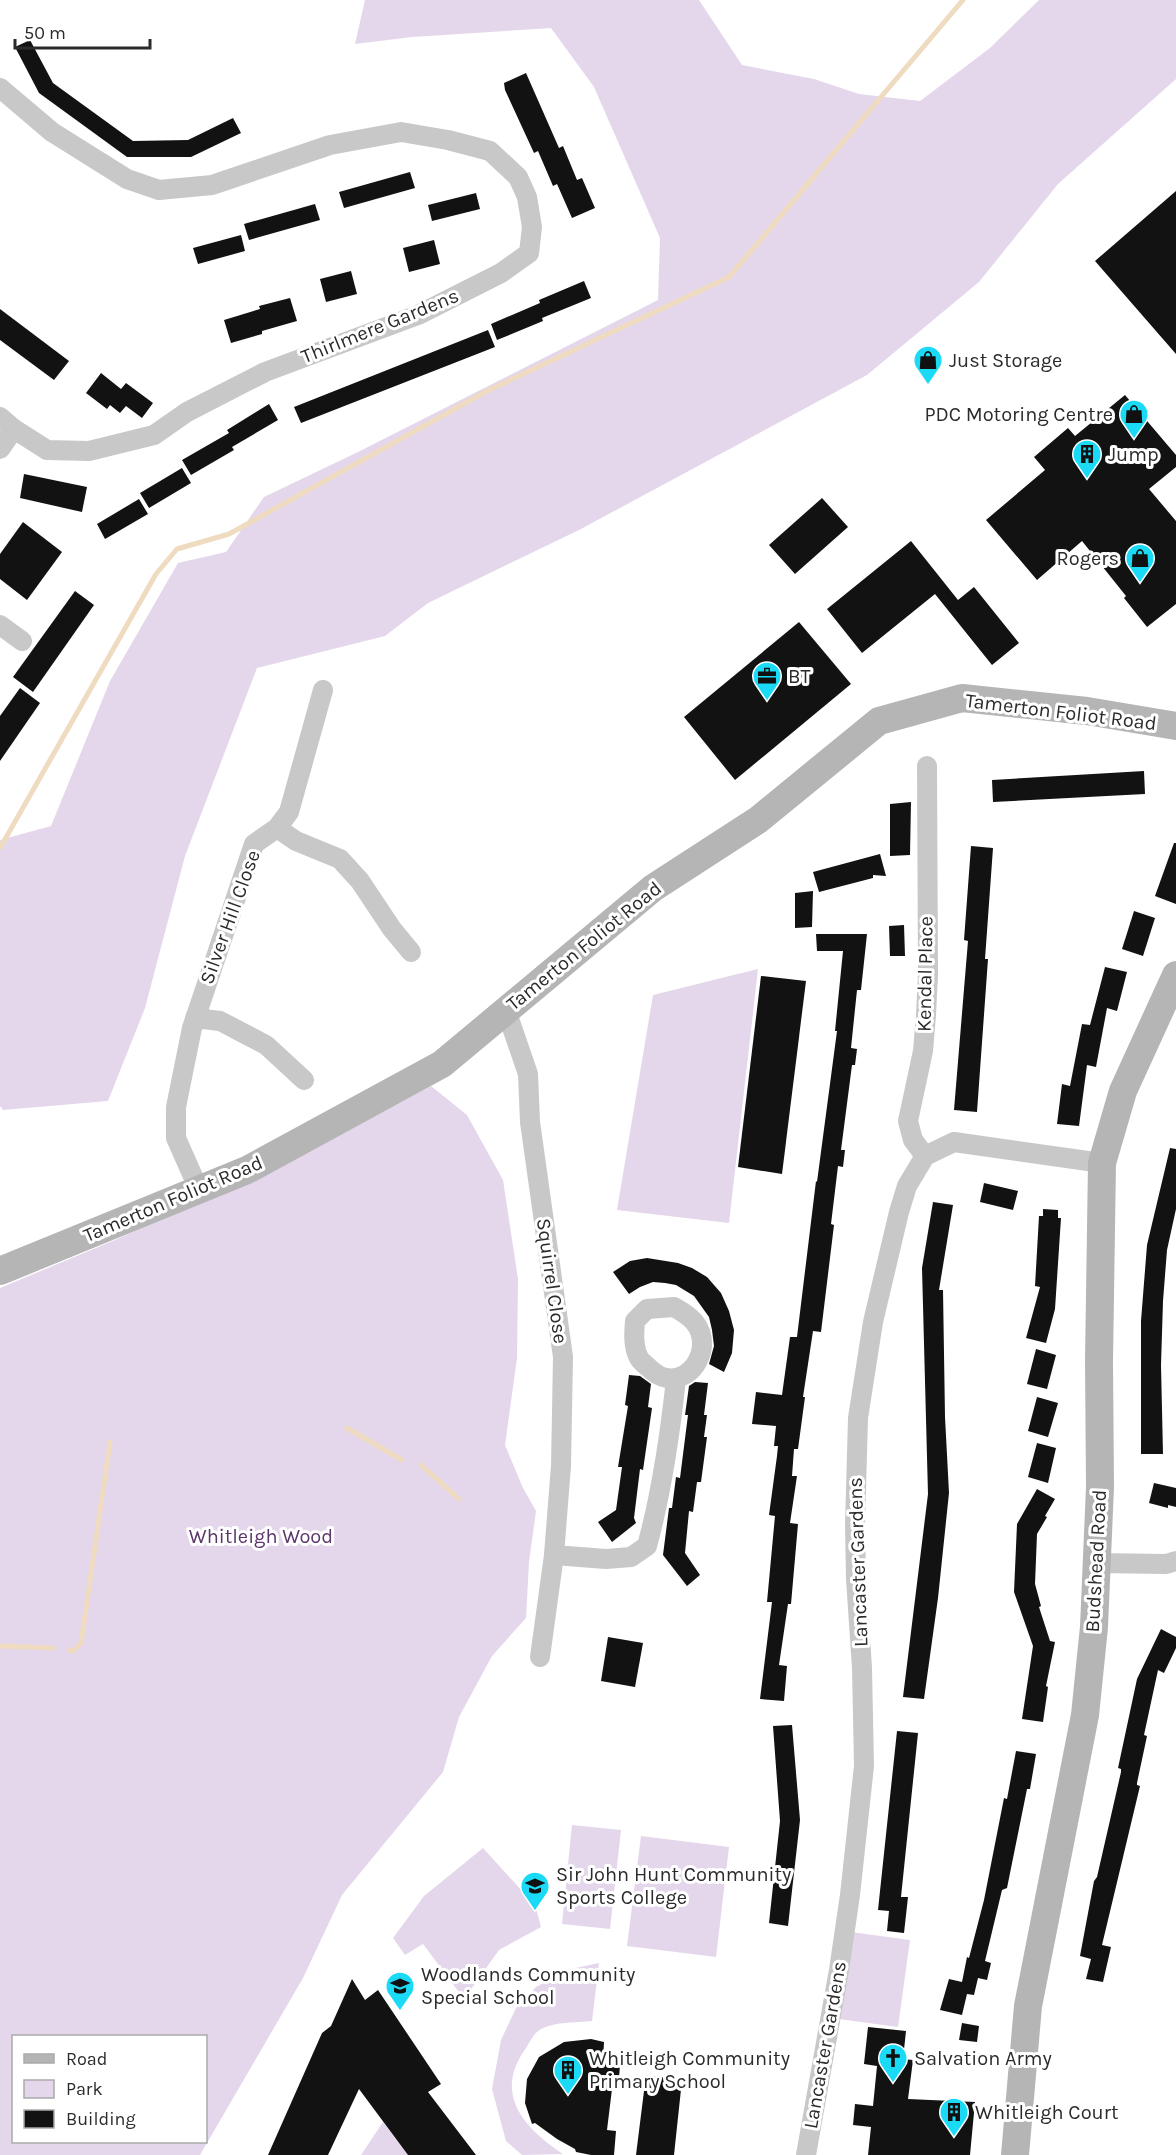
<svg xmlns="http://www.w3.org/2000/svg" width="1176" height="2155" viewBox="0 0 1176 2155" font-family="Karla,sans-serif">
	<rect width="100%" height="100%" fill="#fff"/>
	<!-- green -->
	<g fill="#e4d7eb" fill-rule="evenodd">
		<path d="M365 0H699L742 65 814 79 859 94 920 101 990 48 1039 0H1176V79L1058 184 979 282 867 375 579 530 428 603 385 636 257 668 185 856 145 1008 108 1101 3 1110 0 1106V840L51 826 110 681 178 563 226 552 264 497 358 452 658 300 660 238 594 87 551 28 412 37 355 44Z"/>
		<path d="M758 969 729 1223 617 1210 653 995Z"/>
		<path d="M431 1086 467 1115 503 1180 518 1279 517 1358 505 1445 523 1488 536 1511 529 1562 526 1618 492 1656 459 1717 443 1772 342 1895 303 1978 200 2155H0V1288L115 1240 296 1158ZM14 2036H206V2142H14Z"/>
		<path d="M572 1825 621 1830 610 1929 562 1924Z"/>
		<path d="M641 1836 729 1847 716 1957 627 1946Z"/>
		<path d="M483 1848 524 1893 531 1890 541 1927 499 1950 464 1999 423 1944 405 1955 393 1938 424 1896Z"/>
		<path d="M851 1932 910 1940 898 2027 839 2019Z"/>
		<path d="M599 1963 592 2021C576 2023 550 2021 537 2032 532 2036 528 2046 524 2051 493 2096 527 2130 563 2154L522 2155 506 2141 492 2089 501 2040 516 2008 536 1987 566 1970Z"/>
		<path d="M383 2122 408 2155H361Z"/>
	</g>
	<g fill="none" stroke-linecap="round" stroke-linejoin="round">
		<!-- stream -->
		<g stroke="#eedbc0" stroke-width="5">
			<path d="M0 848 156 574 177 549 229 534 487 391 729 277 963 0"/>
			<path d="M347 1428 402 1460"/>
			<path d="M421 1465 459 1499"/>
			<path d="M0 1646 53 1648"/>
			<path d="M69 1650 73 1651 81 1643 110 1442"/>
		</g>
	</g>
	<!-- building -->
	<g fill="#121212">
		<path d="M30 40 53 83 133 141 188 140 233 118 241 133 191 157H127L39 93 15 47Z"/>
		<path d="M526 73 559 148 563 146 577 180 582 178 595 208 572 218 557 184 553 186 538 151 534 153 505 90 504 83Z"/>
		<path d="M410 172 415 188 344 208 339 192Z"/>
		<path d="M1176 191V354L1095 261Z"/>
		<path d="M476 193 480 209 432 221 428 205Z"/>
		<path d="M315 204 320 220 249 240 244 224Z"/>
		<path d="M241 235 245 251 198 264 193 248Z"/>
		<path d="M434 240 440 264 409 272 403 248Z"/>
		<path d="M351 271 357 294 326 302 320 279Z"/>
		<path d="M584 281 591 298 542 318 543 321 497 340 491 324 540 303 539 300Z"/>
		<path d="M290 298 297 321 262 331V334L231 343 224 320 260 309 259 306Z"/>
		<path d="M0 309 69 361 54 380 0 340Z"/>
		<path d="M488 330 495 347 301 423 294 407Z"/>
		<path d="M101 373 121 389 126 383 153 403 142 418 126 406 120 413 110 405 107 409 86 393Z"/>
		<path d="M1125 395 1176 455V467L1149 489 1176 521V604L1147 627 1124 598 1126 596 1082 541 1037 580 986 520 1045 470 1034 457 1068 428 1075 436Z"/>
		<path d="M269 404 278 420 232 447 234 450 191 475 182 460 229 433 227 430Z"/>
		<path d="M182 468 191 483 149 508 140 493Z"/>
		<path d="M24 474 87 487 82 512 20 498Z"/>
		<path d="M822 498 848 527 795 574 769 545Z"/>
		<path d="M139 499 148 514 105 539 97 524Z"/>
		<path d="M23 522 62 552 27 600 0 579V554Z"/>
		<path d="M911 541 958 600 974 587 1019 643 992 665 935 594 862 653 827 609Z"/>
		<path d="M75 591 94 605 33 692 13 677Z"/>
		<path d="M799 622 851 684 735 780 684 717Z"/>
		<path d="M20 688 40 703 0 761V716Z"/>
		<path d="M1144 771 1145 794 993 802 992 780Z"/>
		<path d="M911 802 910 855 890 856V804Z"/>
		<path d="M1174 843H1176V904L1155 896Z"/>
		<path d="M971 846 993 848 985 959H988L977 1112 954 1110 968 941 964 940Z"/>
		<path d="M880 854 886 876 873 875V878L819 892 813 872Z"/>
		<path d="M813 891 812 927 795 928V893Z"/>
		<path d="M1134 911 1155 918 1143 956 1122 949Z"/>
		<path d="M904 925 905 956H890L889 926Z"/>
		<path d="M816 934H867L861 990H857L851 1048 857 1049 855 1065H852L841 1150H845L843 1167 838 1166 831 1224 834 1225 821 1332 813 1331 803 1397H805L798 1449H794L792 1476H797L790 1523 798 1524 791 1604H788L779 1665 787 1666 784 1701 760 1699 772 1602H767L775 1516 769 1515 777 1456 778 1446H774L776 1426 752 1424 756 1392 782 1395 790 1337H797L816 1181 817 1182 837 1031H835L843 951H817Z"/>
		<path d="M1105 967 1127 972 1117 1011 1107 1008 1096 1067 1087 1065 1079 1126 1057 1124 1062 1084 1070 1086 1082 1024 1090 1025Z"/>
		<path d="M761 976 806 981 782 1174 738 1167Z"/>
		<path d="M1170 1148 1176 1149V1209L1167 1250 1163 1301 1161 1365 1163 1454H1141V1321L1147 1245Z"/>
		<path d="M984 1183 1018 1191 1013 1210 980 1202Z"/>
		<path d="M933 1202 953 1205 939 1290H943L945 1417 949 1493 938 1598 924 1699 903 1697 928 1494 922 1268Z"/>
		<path d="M1043 1209 1058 1210V1218H1061L1055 1309 1046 1343 1026 1338 1040 1287 1035 1286 1039 1216H1043Z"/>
		<path d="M647 1258 678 1263 692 1268 707 1277 721 1293 729 1311 734 1330 732 1353 724 1372 709 1364 714 1346 712 1330 709 1317 694 1296 676 1285 665 1283 653 1282 640 1287 629 1294 613 1272 630 1261Z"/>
		<path d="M1036 1349 1056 1355 1047 1389 1027 1384Z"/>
		<path d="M629 1375 640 1376 651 1384 648 1407 652 1408 643 1470 640 1469 634 1518 636 1523 612 1542 598 1522 616 1510 622 1467H618L628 1406 625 1405Z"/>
		<path d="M695 1382 708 1383 704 1415H707L704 1437H707L701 1482H697L693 1512 689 1511 685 1553 700 1575 687 1586 663 1555 669 1508H672L676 1477 680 1478 688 1415H685L689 1386Z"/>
		<path d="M1037 1397 1058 1403 1048 1437 1028 1431Z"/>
		<path d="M1037 1443 1056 1448 1048 1483 1028 1477Z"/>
		<path d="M1154 1483 1176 1488V1507L1168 1505V1508L1149 1503Z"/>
		<path d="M1037 1489 1055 1499 1045 1516 1047 1517 1037 1534 1035 1584 1041 1606 1039 1607 1050 1641 1055 1642 1046 1686 1048 1687 1043 1722 1022 1719 1033 1646 1014 1592 1017 1524Z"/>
		<path d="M1161 1629 1176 1637V1648L1164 1673 1158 1670 1144 1735 1147 1736 1137 1783V1785L1140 1786 1102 1945 1111 1947 1103 1982 1086 1979 1091 1959 1080 1956 1094 1881 1097 1877 1121 1772V1769L1118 1768 1137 1679Z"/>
		<path d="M608 1637 643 1643 635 1687 601 1681Z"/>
		<path d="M792 1725 800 1820 788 1926 769 1923 780 1821 773 1726Z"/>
		<path d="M897 1731 918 1733 901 1897H908L904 1933 887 1931 889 1911 878 1910Z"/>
		<path d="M1016 1751 1036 1754 1030 1789H1027L1007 1888 1002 1890 985 1961 991 1963 987 1980 978 1978 974 1995 967 1994 962 2015 940 2010 949 1979 962 1982 967 1957 969 1958 984 1900 1004 1798 1007 1799Z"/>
		<path d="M352 1979 365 2000 378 1990 441 2084 428 2092 476 2155H408L359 2089 328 2155H268L322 2033 331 2026Z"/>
		<path d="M962 2023 979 2026 977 2042 959 2040Z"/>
		<path d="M868 2027 906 2031 903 2059 913 2060 908 2099 975 2102 970 2155H868L871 2127 853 2125 855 2104 873 2106 877 2066 864 2064Z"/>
		<path d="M591 2039 604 2042 603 2061 620 2065 618 2090 612 2089 607 2130 616 2131 614 2155H591L576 2152 575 2149 557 2139 535 2123 532 2124 525 2103 527 2079 539 2057 564 2042Z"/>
		<path d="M646 2075 682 2080 674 2155H636Z"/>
	</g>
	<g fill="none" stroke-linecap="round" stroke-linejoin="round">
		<!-- street -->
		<g stroke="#c8c8c8" stroke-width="20">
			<path d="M0 88 52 132 127 179 159 190 212 185 330 145 401 132 448 140 490 151 518 177 527 197 532 227 529 253 501 273 418 315 265 372 187 412 154 435 89 451 47 450 14 429 0 417"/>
			<path d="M0 449 14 429"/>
			<path d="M0 625 22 641"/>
			<path d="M277 828 296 841 340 859 360 881 392 929 411 952"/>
			<path d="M506 1010 528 1074 530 1122 563 1357 561 1466 554 1555 540 1657"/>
			<path d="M195 1018 220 1021 266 1045 304 1080"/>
			<path d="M925 1156 913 1140 908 1121 923 1051 926 1015 928 974 927 766"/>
			<path d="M199 1190 176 1138V1107L192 1028 254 844 277 828 289 812 323 690"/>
			<path d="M674 1307C690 1316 703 1325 702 1346 699 1374 671 1390 649 1368 646 1365 641 1362 639 1358 633 1347 634 1333 635 1321L647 1309Z"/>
			<path d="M554 1555 606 1559 631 1557 647 1546C662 1491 670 1435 676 1379"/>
			<path d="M1096 1563 1166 1564 1176 1561"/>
			<path d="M806 2155 839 1970 850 1895 864 1766 862 1668 856 1579 855 1524 858 1418 873 1322 899 1212 907 1186 925 1156 954 1142 1102 1163"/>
		</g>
		<!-- secondary -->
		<g stroke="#b5b5b5" stroke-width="28">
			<path d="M0 1271 247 1170 442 1064 653 888 758 820 879 721 962 698 1087 711 1176 726"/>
			<path d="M1015 2155 1028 2006 1085 1715 1094 1627 1100 1487 1099 1361 1102 1163 1123 1091 1176 975"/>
		</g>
	</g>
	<!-- icons -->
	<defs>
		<g id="shop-pin" transform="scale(1.5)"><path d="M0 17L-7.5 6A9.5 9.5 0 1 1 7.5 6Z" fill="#1bdaf5" stroke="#fff"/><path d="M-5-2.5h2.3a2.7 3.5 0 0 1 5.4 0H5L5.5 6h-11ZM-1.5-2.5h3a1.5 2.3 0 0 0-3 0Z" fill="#111"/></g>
		<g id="building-pin" transform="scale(1.5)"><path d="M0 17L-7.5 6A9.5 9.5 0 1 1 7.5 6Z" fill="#1bdaf5" stroke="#fff"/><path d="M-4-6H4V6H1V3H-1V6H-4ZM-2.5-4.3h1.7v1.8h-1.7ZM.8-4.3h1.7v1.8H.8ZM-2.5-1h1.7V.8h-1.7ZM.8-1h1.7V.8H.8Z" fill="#111"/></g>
		<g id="office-pin" transform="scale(1.5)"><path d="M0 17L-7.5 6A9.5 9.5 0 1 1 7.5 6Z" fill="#1bdaf5" stroke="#fff"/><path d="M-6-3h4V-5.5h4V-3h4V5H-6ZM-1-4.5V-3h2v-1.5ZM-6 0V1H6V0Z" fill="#111"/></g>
		<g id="school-pin" transform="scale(1.5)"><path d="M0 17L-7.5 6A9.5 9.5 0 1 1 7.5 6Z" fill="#1bdaf5" stroke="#fff"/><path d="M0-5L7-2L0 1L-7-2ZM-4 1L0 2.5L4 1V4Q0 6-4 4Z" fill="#111"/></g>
		<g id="church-pin" transform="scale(1.5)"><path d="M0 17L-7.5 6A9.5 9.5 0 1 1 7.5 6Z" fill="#1bdaf5" stroke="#fff"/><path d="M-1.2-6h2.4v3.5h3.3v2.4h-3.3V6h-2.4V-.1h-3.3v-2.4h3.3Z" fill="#111"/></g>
	</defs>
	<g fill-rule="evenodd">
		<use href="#shop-pin" x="928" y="360"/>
		<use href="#shop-pin" x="1134" y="414"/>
		<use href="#building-pin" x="1087" y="454"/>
		<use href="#shop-pin" x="1140" y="558"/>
		<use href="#office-pin" x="767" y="676"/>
		<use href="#school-pin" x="535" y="1886"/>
		<use href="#school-pin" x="400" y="1986"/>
		<use href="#church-pin" x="893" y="2058"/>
		<use href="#building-pin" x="568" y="2070"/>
		<use href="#building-pin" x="954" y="2112"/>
	</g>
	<g text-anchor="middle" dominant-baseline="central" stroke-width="6" stroke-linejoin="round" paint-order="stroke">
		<!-- street labels -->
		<g font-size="20" fill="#2b2b2b" stroke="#fff">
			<text transform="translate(380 326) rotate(-22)">Thirlmere Gardens</text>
			<text transform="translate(1061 712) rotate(7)">Tamerton Foliot Road</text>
			<text transform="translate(230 917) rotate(-70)">Silver Hill Close</text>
			<text transform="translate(584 946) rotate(-39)">Tamerton Foliot Road</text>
			<text transform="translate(925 974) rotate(-89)">Kendal Place</text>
			<text transform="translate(173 1199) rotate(-23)">Tamerton Foliot Road</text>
			<text transform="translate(552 1281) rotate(82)">Squirrel Close</text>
			<text transform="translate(1096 1561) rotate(-87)">Budshead Road</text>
			<text transform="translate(858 1562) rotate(-92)">Lancaster Gardens</text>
			<text transform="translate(825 2045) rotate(-80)">Lancaster Gardens</text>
		</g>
		<!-- poi labels -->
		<g font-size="20" fill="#2b2b2b" stroke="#fff" text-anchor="start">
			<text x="949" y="360">Just Storage</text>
			<text x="1113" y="414" text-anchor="end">PDC Motoring Centre</text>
			<text x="1108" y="454">Jump</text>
			<text x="1119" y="558" text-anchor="end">Rogers</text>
			<text x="788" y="676">BT</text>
			<text x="556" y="1874">Sir John Hunt Community<tspan x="556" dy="23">Sports College</tspan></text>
			<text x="421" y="1974">Woodlands Community<tspan x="421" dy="23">Special School</tspan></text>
			<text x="589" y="2058">Whitleigh Community<tspan x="589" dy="23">Primary School</tspan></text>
			<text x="914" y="2058">Salvation Army</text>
			<text x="975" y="2112">Whitleigh Court</text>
		</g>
		<!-- park labels -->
		<g font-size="20" fill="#5c356a" stroke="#fff">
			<text x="261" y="1536">Whitleigh Wood</text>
		</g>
	</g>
	<!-- legend -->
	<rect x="12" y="2035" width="195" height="108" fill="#ffffff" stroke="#aaaaaa" stroke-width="1.5"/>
	<rect x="24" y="2054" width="30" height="9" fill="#b5b5b5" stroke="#aaaaaa" stroke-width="1.5"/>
	<text x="66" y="2065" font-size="18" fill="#2b2b2b">Road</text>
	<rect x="24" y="2080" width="30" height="18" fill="#e4d7eb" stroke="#aaaaaa" stroke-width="1.5"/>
	<text x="66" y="2095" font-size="18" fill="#2b2b2b">Park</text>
	<rect x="24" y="2110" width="30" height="18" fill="#121212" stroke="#aaaaaa" stroke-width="1.5"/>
	<text x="66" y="2125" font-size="18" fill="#2b2b2b">Building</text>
	<!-- scale -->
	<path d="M15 39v9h135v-9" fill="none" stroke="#2b2b2b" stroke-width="3"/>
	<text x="24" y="39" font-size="18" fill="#2b2b2b" stroke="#ffffff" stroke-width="4.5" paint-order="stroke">50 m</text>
</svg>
